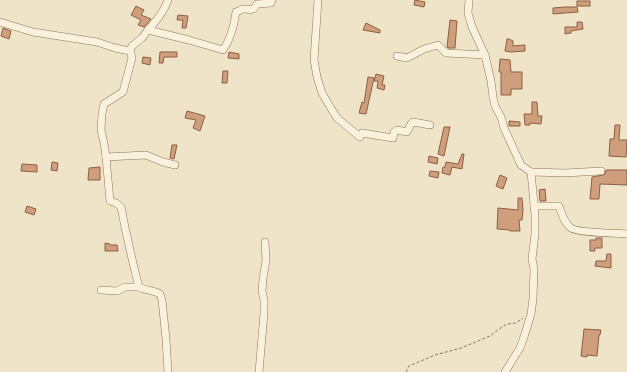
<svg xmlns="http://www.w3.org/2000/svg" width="627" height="372" viewBox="0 0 627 372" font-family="Merriweather,serif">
	<rect width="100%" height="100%" fill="#f0e4c8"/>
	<!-- building -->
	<g fill="#cf9f7d" stroke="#8d5f41">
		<path d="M415 0 425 2 424 7 414 5Z"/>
		<rect x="577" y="1" width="13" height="5"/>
		<path d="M136 6 144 10 141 15 151 19 144 27 138 25 141 20 131 15Z"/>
		<path d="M565 7H577L578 12 553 14V8Z"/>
		<path d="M178 15 188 16 186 28H182L183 20H177Z"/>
		<path d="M450 20 457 21 455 48H448L447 47Z"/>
		<path d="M577 22H582L583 29 571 31V33L565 34V27H577Z"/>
		<path d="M366 23 380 30V33L363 30Z"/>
		<path d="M3 28 11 31 9 39 1 36Z"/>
		<path d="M507 39H509L513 41V46L525 45V51L511 52 505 51Z"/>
		<path d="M160 52H177V57H164L163 63H159Z"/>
		<path d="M229 52 239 54V59L228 58Z"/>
		<path d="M143 57 151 58 150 65 142 63Z"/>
		<path d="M500 59 510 60 511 72H522V89H511V95H501V72H499Z"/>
		<path d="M223 71H228L227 83H222Z"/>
		<path d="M376 74 384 76 382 85H385L384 90 377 88 378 81H374Z"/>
		<path d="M368 77 374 78 366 114 359 113 362 102 364 103Z"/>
		<path d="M532 102H537L538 116H542L541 124 530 123V125H525L524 114H532Z"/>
		<path d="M187 111 205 116 200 131 193 128 196 120 185 118Z"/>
		<path d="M509 121 520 122V126H509Z"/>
		<path d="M615 125H620L619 140H627L626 157 609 156 610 139H614Z"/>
		<path d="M444 127H450L444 156 438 154Z"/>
		<path d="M172 145H177L174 159 170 158Z"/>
		<path d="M462 154H464L462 169 452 167 450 175 442 173 443 167H445L446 162 458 164Z"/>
		<path d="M429 156 438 158 437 164 428 162Z"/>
		<path d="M52 162 58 163 57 171 51 170Z"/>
		<path d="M22 164 37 165V172L21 171Z"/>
		<path d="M100 167V180H88L89 168Z"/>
		<path d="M606 170H627V185L600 184 599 199H590L592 177 603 175 605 174Z"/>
		<path d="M430 171 439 172 438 178 429 176Z"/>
		<path d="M500 175 507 178 503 189 496 186Z"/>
		<path d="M545 189 546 201H540L539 190Z"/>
		<path d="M518 198H522L523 210 522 220H519L520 231H510V230L497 229 498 208 518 210Z"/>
		<path d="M27 206 36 209 34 215 25 212Z"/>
		<path d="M596 238H602V248H595V251H590V240H596Z"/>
		<path d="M105 243 110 244V245H117L118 251H105Z"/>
		<path d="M607 254H611V268L595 266 596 261H606Z"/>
		<path d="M584 329 601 330 600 335H599L597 356 587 355V357L581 356Z"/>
	</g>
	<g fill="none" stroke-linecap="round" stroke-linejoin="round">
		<!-- minor casing -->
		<g stroke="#8d765c" stroke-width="8">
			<g id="minor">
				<path d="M168 0C164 12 156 21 148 30L189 40 223 50C231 39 234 26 236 12 237 12 241 10 242 9 249 8 253 13 257 4L271 3 272 0"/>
				<path d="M318 0 314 60 317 77 322 93 329 105 337 118 360 137 362 133 393 138 394 132 397 130 407 132 411 124 413 122 430 125"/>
				<path d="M469 0 468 13 472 27 485 55 491 81 493 97 495 106 501 117 504 128 521 165 531 172 535 215V234L532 259 534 269 533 299 531 314 525 334 520 348 505 372"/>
				<path d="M0 22 33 32 97 42 115 48 130 51 132 58 123 92 104 104 102 114 101 130 104 143 106 157 146 155 163 162 175 165"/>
				<path d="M130 51 132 46 142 38 148 30"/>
				<path d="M397 56 407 58 424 49 438 45 446 53 485 55"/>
				<path d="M106 157 110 201 116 203 121 207C126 234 132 260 139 287 147 291 153 290 160 294L162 300 166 339 168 372"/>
				<path d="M531 172 565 173 601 171"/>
				<path d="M534 206H559C562 214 564 223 571 228 578 233 616 233 627 234"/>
				<path d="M101 290 117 291 125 287H139"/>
				<path d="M259 372 264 313V300L262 291 263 279 266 260 265 242"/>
			</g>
		</g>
		<!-- path -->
		<path stroke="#8d765c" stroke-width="1" stroke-dasharray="3 2" stroke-linecap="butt" d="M406 372 409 366 435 355 461 348 490 336 499 329 507 324 516 323 523 318"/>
		<!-- minor -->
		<use href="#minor" stroke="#faf1dc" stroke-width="7"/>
	</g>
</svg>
